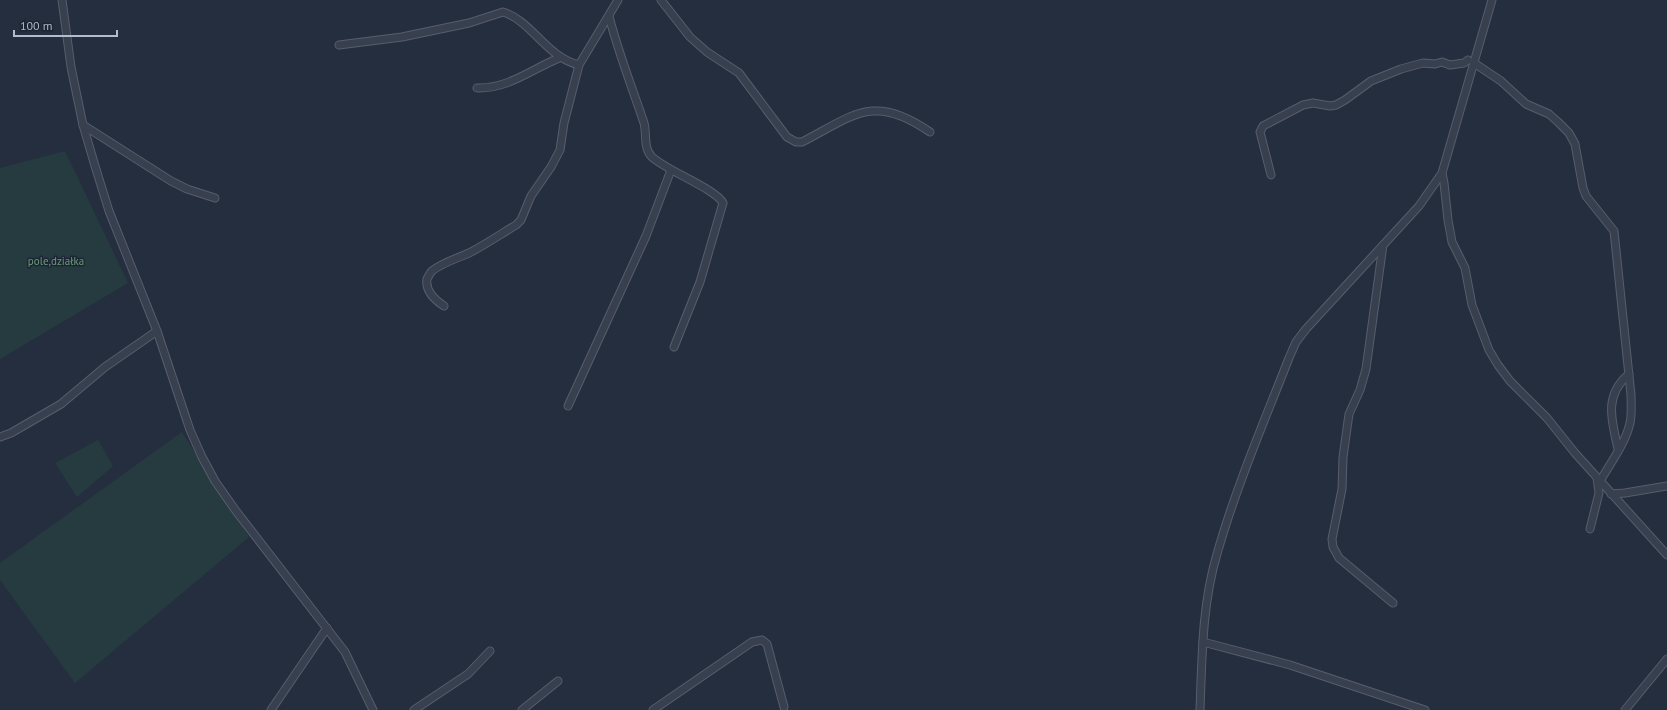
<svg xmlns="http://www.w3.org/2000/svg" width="1667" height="710" viewBox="0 0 1667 710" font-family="'PT Sans',sans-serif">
	<rect width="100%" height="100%" fill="#242e3f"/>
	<!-- green -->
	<g fill="#263b40">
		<path d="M65 151 128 283 0 359V168Z"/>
		<path d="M182 432 249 537 75 683 0 580V563Z"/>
		<path d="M98 440 113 466 77 497 55 463Z"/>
	</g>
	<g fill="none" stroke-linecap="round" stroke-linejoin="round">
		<!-- minor casing -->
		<g stroke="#565e6d" stroke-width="9">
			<g id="minor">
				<path d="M62 0 71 67 83 125 95 166 109 211 157 331 190 430 202 457 215 481 236 511 345 652 373 710"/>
				<path d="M661 0 690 37 707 52 739 73 787 137 796 142H802C854 115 874 93 930 132"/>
				<path d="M609 16C618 52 632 87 644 123 647 134 643 148 652 157 667 171 716 189 723 203L700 282 674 347"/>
				<path d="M339 45 402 37 469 23 503 12C532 21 546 57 579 65"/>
				<path d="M1474 63 1501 81 1526 104 1549 114 1558 122 1569 133 1575 144 1583 188 1586 196 1614 231 1631 395C1631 405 1632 414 1630 423 1626 442 1610 464 1600 481"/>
				<path d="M477 88C508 89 532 69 559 58"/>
				<path d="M83 125 171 181 187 189 215 198"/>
				<path d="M1442 173 1444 183 1448 220 1452 242 1465 268 1472 305 1489 350 1498 365 1510 381 1547 418 1575 453 1667 555"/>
				<path d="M1271 175 1260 132 1263 126 1303 105 1313 103 1330 106 1336 105 1345 100 1371 81 1401 69 1423 63 1435 64 1442 62 1450 65 1464 63 1468 60"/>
				<path d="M1383 245 1366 369 1360 390 1349 414 1343 457 1342 489 1332 539 1333 547 1339 558 1393 603"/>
				<path d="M444 306C435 300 425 291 427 279 428 277 430 273 432 271 443 262 459 258 471 252 486 244 501 234 516 225L521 220 531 196 551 167 560 150 564 123 579 65 618 0"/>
				<path d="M568 406 646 236 671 170"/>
				<path d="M0 437 11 433 61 404 105 367 157 331"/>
				<path d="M1618 449C1612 421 1603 396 1629 374"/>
				<path d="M1611 494 1625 493 1667 486"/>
				<path d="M1590 529 1599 493 1597 478"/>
				<path d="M1203 642 1290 665 1425 710"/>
				<path d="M271 710 327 628"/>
				<path d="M414 710 468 674 490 651"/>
				<path d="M522 710 558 681"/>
				<path d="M653 710 752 642 762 640 767 644 784 707"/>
				<path d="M1200 710C1202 658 1202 604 1217 554 1236 487 1264 422 1289 358L1296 342 1306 329 1419 206 1442 173 1492 0"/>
				<path d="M1625 710 1667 659"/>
			</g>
		</g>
		<!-- minor -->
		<use href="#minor" stroke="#38404f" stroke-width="7"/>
	</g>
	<g text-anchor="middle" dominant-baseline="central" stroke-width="3" stroke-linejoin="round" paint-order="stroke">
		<!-- park labels -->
		<g font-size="11" fill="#6a9b78" stroke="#1d2534">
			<text x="56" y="261">pole,działka</text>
		</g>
	</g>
	<!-- scale -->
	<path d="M14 30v6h103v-6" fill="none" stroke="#b4bbca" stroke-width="2"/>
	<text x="20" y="30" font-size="12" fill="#b4bbca" stroke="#1d2534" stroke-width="3" paint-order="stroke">100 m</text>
</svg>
